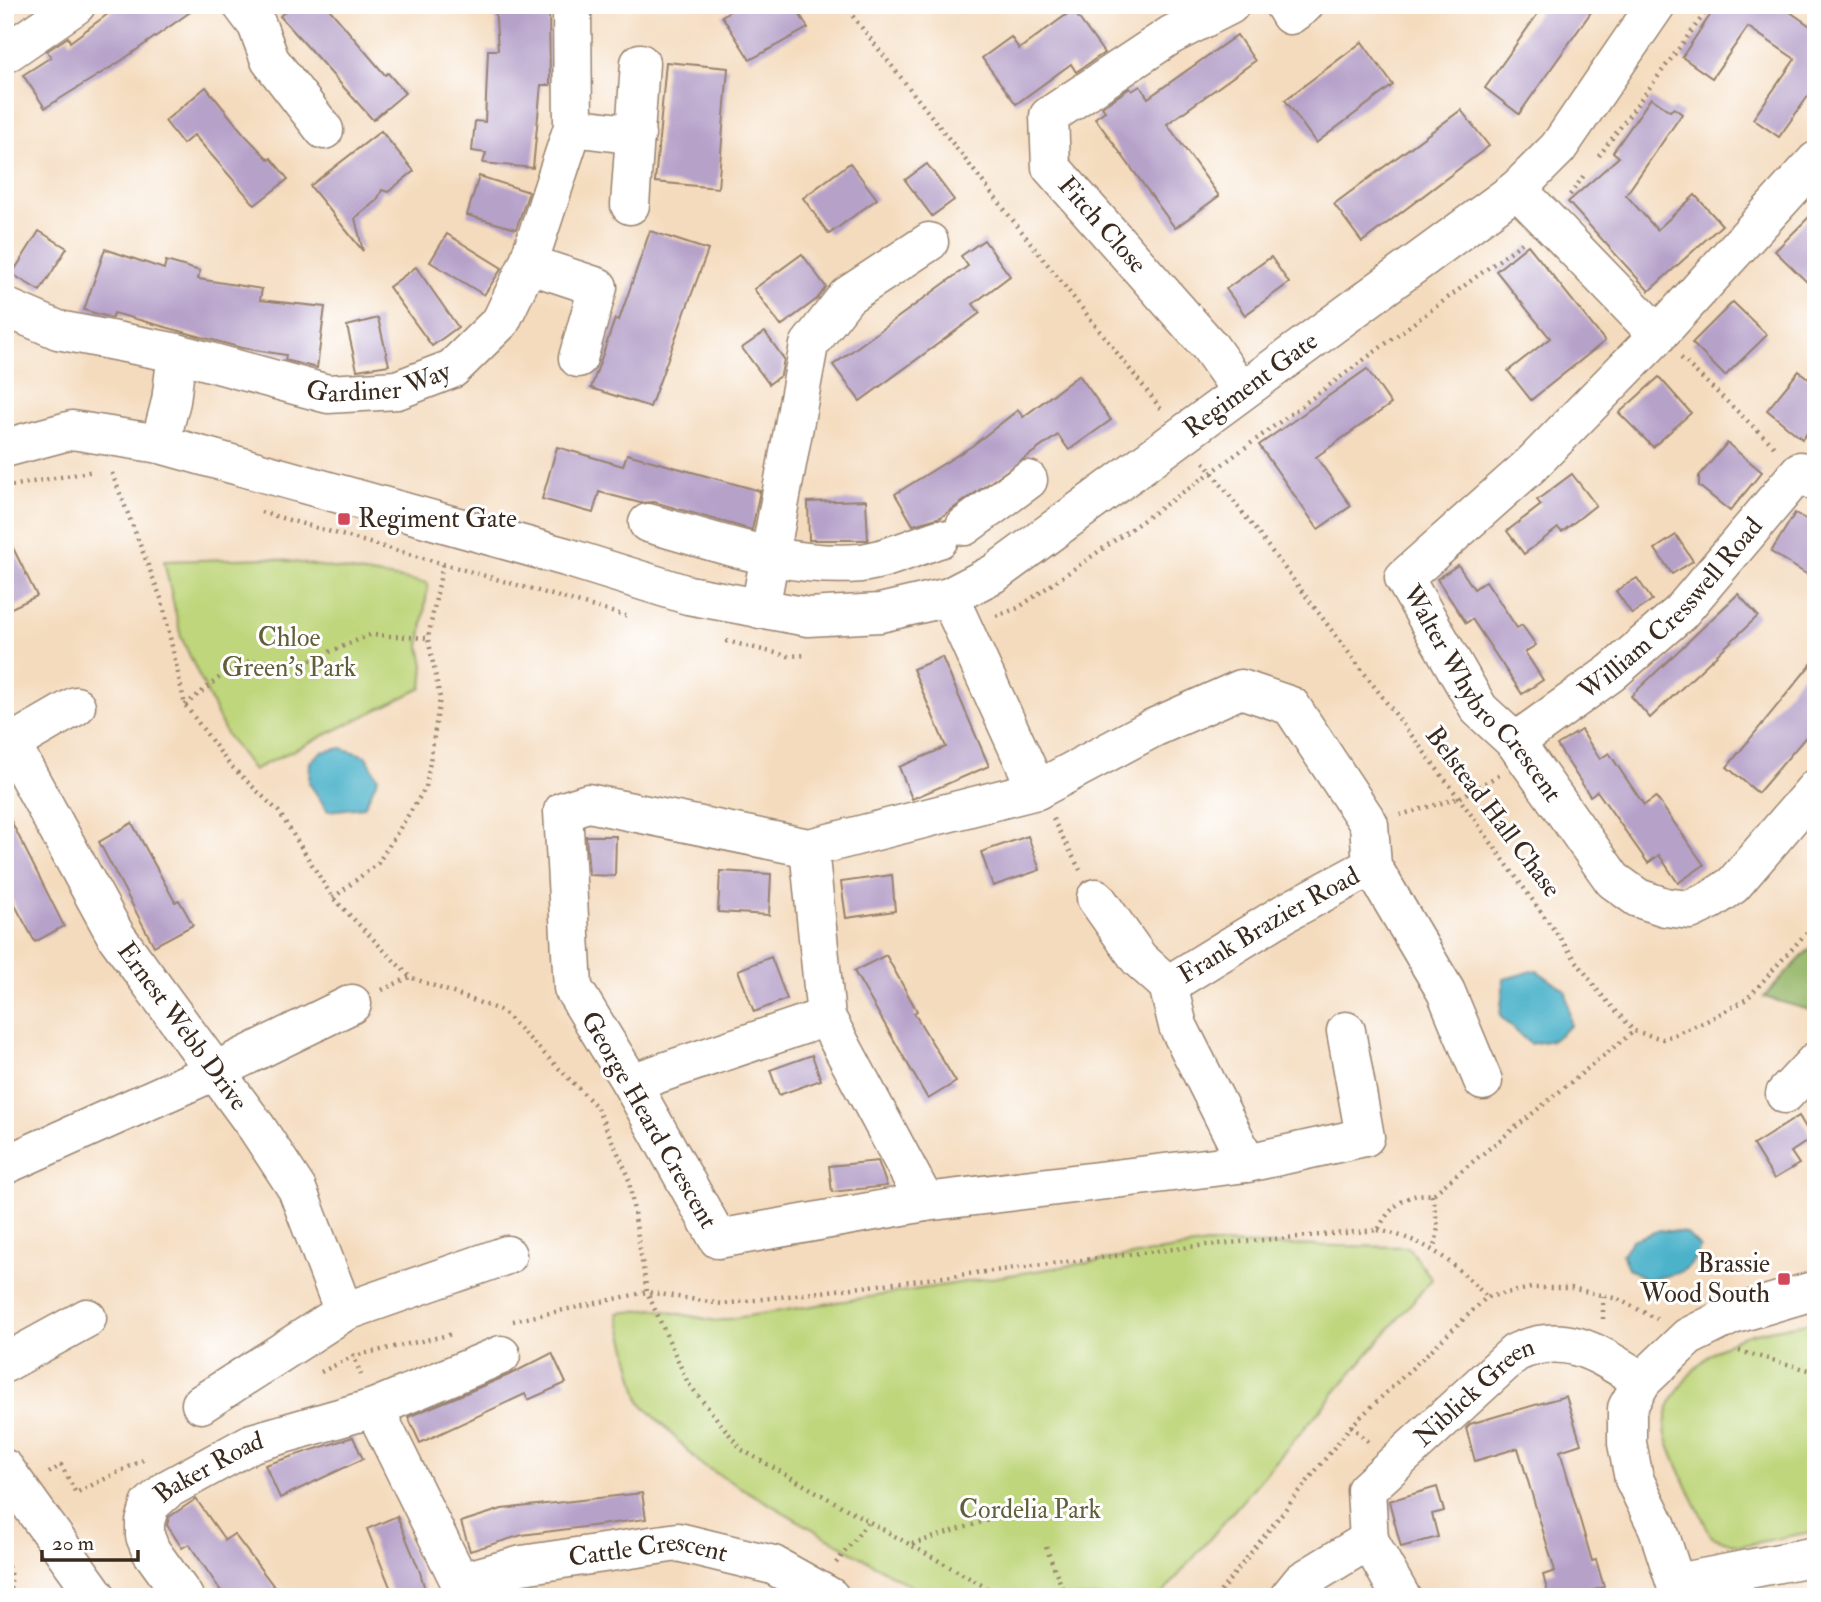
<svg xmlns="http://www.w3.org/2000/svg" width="1821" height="1602" viewBox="0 0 1821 1602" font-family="'IM FELL Double Pica',serif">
	<rect width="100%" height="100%" fill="#fff"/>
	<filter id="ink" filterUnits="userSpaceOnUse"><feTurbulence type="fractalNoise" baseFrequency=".0143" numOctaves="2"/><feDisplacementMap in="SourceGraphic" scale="14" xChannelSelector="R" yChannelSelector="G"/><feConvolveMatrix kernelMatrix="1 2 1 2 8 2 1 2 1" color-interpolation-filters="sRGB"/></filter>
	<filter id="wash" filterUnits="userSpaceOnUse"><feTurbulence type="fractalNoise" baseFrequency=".00686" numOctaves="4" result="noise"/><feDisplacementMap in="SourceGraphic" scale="28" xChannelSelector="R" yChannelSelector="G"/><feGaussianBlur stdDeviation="1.57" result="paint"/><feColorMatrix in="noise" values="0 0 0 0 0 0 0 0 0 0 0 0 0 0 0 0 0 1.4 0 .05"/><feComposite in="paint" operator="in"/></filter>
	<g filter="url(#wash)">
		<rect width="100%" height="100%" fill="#f4dbbe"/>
		<!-- green -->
		<g fill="#bfd67b" stroke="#7d804c" stroke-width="2">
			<path d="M269 558 428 583 420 646 424 665 422 688 253 770 226 734 181 637 164 561Z"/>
			<path d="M1207 1244 1408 1247 1432 1279 1160 1597H930L702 1465 640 1402 618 1313 654 1309 716 1321Z"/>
			<path d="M1816 1321V1531L1739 1546 1712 1537C1702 1517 1665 1447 1665 1428 1666 1392 1706 1352 1736 1339 1760 1329 1791 1327 1816 1321Z"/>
		</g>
		<!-- forest -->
		<path fill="#97b76b" stroke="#697044" stroke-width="2" d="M1816 942V1012L1764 997Z"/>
		<!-- water -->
		<g fill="#4cb2ca" stroke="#446e74" stroke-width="2">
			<path d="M341 748 366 756 378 778 364 807 328 811 309 783 310 762 321 752Z"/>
			<path d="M1536 970 1566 991 1571 1025 1553 1040 1530 1044 1500 1016 1504 979Z"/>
			<path d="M1660 1230 1686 1233 1700 1247C1690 1276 1673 1275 1645 1279L1628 1268 1622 1254 1632 1240Z"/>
		</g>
		<g id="blocks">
			<!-- building -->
			<g fill="#b6a1c9">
				<path d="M120 5H200L121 61 45 108 23 75 51 57 47 51 68 37 70 42Z"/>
				<path d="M292 5H326L385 75 388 73 405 93 373 120 280 16Z"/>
				<path d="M495 5H549L550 85H541L533 168 483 163 486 153 472 151 475 121 485 122 488 50H498Z"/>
				<path d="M739 5H794L808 28 750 60 722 16Z"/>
				<path d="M1544 5H1596L1519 114 1485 88Z"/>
				<path d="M1717 5H1780L1816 30V85L1779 137 1753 119 1795 59 1748 27 1712 78 1682 57Z"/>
				<path d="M1073 10 1104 53 1076 72 1071 64 1016 104 982 58 1011 37 1019 49Z"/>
				<path d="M1237 35 1255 61 1167 124 1219 196 1175 228 1095 118 1105 111 1102 107 1130 88 1132 91 1140 86 1148 98Z"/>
				<path d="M1362 42 1393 85 1316 143 1285 100Z"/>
				<path d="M666 62 728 68 718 188 655 182Z"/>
				<path d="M206 87 244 134 269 160 271 158 288 179 255 205 194 135 183 144 165 121Z"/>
				<path d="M1651 98 1670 111 1674 108 1682 114 1626 195 1657 230 1695 195 1722 225 1649 291 1568 202 1619 157 1613 152Z"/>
				<path d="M1461 110 1489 146 1362 242 1334 204Z"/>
				<path d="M381 131 414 171 388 192 382 190 377 200 355 218 363 251 310 186Z"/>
				<path d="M850 163 877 199 829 234 803 198Z"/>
				<path d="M927 164 954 200 932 216 905 180Z"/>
				<path d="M479 176 529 192 516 229 467 215Z"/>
				<path d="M1816 210V291L1775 251Z"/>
				<path d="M39 231 67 248 40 291 12 274Z"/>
				<path d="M650 231 708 250 650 407 591 388 615 319 619 320Z"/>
				<path d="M447 234 502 268 484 295 430 262Z"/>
				<path d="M984 240 1010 276 973 304 980 313 860 401 833 365 968 266 961 256Z"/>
				<path d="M1528 245 1605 341 1531 400 1508 371 1550 338 1496 271Z"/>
				<path d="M105 249 164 269 166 261 200 271 198 279 262 289 260 300 325 307 317 368 285 360 286 355 242 348 114 313 112 318 84 310Z"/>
				<path d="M802 254 826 287 817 299 781 326 754 289Z"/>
				<path d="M1271 257 1289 283 1245 315 1226 289Z"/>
				<path d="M416 267 458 327 432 346 389 287Z"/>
				<path d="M1733 302 1767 335 1725 376 1692 343Z"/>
				<path d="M378 318 389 365 357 370 347 326Z"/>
				<path d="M765 332 784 359 781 375 769 384 742 348Z"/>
				<path d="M1367 369 1391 404 1316 457 1351 506 1318 529 1259 445Z"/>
				<path d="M1799 371 1816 385V423L1802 439 1767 410Z"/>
				<path d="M1079 375 1111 420 1069 450 1058 435 941 517 913 525 895 494 972 446 1018 410 1023 417Z"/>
				<path d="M1659 377 1691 413 1653 447 1619 413Z"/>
				<path d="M1727 443 1762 472 1730 511 1699 486V476Z"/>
				<path d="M557 447 623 466 627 454 760 491 752 530 654 502 640 503 599 492 593 513 542 499Z"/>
				<path d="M1572 474 1596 505 1562 532 1558 528 1524 554 1507 531 1541 505 1537 500Z"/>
				<path d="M866 500 868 540H809L808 502Z"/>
				<path d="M1795 513 1816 525V580L1771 552Z"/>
				<path d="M5 532 37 596 5 611Z"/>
				<path d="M1676 535 1693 561 1672 574 1655 549Z"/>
				<path d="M1458 565 1474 589 1486 581 1517 628 1522 625 1536 645 1525 652 1543 680 1522 694 1472 619 1466 623 1437 579Z"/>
				<path d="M1637 578 1652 600 1632 614 1616 591Z"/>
				<path d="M1738 594 1758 616 1650 718 1631 696Z"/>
				<path d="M942 657 989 766 912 799 899 767 946 747 913 669Z"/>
				<path d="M1816 658V725L1758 793 1727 767Z"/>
				<path d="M1581 730 1600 759 1609 753 1644 805 1656 797 1704 865 1678 883 1659 855 1648 863 1597 791 1590 796 1557 745Z"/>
				<path d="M5 809 64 926 35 942 5 887Z"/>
				<path d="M132 823 175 902 179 900 193 925 154 946 99 842Z"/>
				<path d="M586 836H616L615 876 589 875Z"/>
				<path d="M1028 836 1040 870 993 886 981 852Z"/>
				<path d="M720 871 771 874 769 915 718 912Z"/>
				<path d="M892 875 895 911 846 918 841 882Z"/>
				<path d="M886 955 917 1011 914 1013 956 1082 928 1099 854 971Z"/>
				<path d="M771 957 787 999 754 1012 738 970Z"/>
				<path d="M812 1055 821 1080 779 1095 770 1070Z"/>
				<path d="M1799 1116 1812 1138 1791 1152 1799 1164 1774 1179 1753 1145Z"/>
				<path d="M878 1161 887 1186 832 1192 829 1166Z"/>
				<path d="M552 1353 566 1383 528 1400 525 1394 420 1443 408 1417 509 1375Z"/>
				<path d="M1566 1396 1581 1444 1560 1451 1592 1561 1596 1560 1604 1587 1570 1597H1549L1543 1575 1555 1571 1518 1448 1475 1461 1466 1428 1470 1424Z"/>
				<path d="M353 1437 363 1459 280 1498 265 1465Z"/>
				<path d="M1437 1487 1444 1511 1432 1514 1438 1537 1401 1547 1389 1501Z"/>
				<path d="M642 1493 646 1519 522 1535 470 1551 461 1522 502 1509Z"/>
				<path d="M196 1499 225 1540 234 1534 282 1597H225L189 1544 182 1548 167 1525 169 1517Z"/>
				<path d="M397 1516 420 1572 427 1597H394L367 1529Z"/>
			</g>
		</g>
	</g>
	<g filter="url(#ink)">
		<use href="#blocks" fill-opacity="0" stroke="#98826e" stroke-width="2"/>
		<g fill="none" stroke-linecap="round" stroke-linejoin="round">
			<!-- minor casing -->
			<g stroke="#98826e" stroke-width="41">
				<g id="minor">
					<path d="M242 5 257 25 270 60 324 130"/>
					<path id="s1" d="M1230 5 1171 35 1049 116 1051 167 1210 347 1241 391"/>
					<path d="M1284 5 1290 15 1304 5"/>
					<path d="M5 54 76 5"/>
					<path d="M573 127 636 135"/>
					<path d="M1517 189 1658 335 1816 161"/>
					<path d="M630 205 640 63"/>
					<path d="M528 264 598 287 578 358"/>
					<path id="s2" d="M5 307 58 330 177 353 328 394 397 390 452 369 501 321 528 264 573 127 572 5"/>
					<path id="s3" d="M1658 335 1531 465 1404 578 1479 709 1515 742 1613 880 1638 898 1665 907 1690 910 1711 900 1733 885 1816 788"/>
					<path d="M160 444 171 401 177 353"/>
					<path id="s4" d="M5 448 72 430 160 444 566 557 688 595 808 617 880 613 949 597 995 573 1517 189 1558 148 1656 5"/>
					<path d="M648 523C717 542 788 569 861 563 886 560 914 547 939 539"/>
					<path d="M965 526 1028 480"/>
					<path d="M949 597 1037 790"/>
					<path d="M760 609 809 345 847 296 929 242"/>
					<path id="s5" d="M1515 742 1611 673 1680 613 1800 471 1816 482"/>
					<path id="s6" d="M11 744 116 936 257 1128 297 1189 344 1312"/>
					<path d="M5 747 76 706"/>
					<path d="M809 848 826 1017 925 1202"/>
					<path d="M1096 898 1139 959 1168 985"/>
					<path d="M1346 1031 1365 1137 1247 1163 925 1202 718 1239 631 1083 573 988 563 811 588 803 809 848 1037 790 1153 728 1241 689 1291 706 1369 824 1372 866 1446 992 1483 1081"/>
					<path d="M631 1083 826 1017"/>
					<path d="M1785 1094 1816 1061"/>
					<path id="s7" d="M1247 1163 1178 1026 1168 985 1285 913 1372 866"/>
					<path d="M5 1165 215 1071 352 1004"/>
					<path d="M5 1363 87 1318"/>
					<path d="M201 1404 344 1312 507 1255"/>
					<path d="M374 1408 460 1582 463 1597"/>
					<path d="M5 1469 97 1597"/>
					<path d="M1369 1540 1401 1597"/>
					<path id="s8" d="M460 1582 522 1565 678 1542 773 1565 830 1597"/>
					<path d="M1677 1583 1816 1556"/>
					<path id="s9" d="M184 1597 151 1551 145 1536V1522L150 1505 168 1489 252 1443 374 1408 501 1355"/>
					<path id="s10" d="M1289 1597 1302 1581 1369 1540 1366 1490 1515 1353C1565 1329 1599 1354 1642 1381"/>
					<path d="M1680 1597 1657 1526 1634 1479 1627 1443V1408L1642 1381 1688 1337 1732 1315 1816 1290"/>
				</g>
			</g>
			<!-- path -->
			<g stroke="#98826e" stroke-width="4.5" stroke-dasharray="2 5" stroke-linecap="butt">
				<path d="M844 5 1161 409"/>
				<path d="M1599 156 1711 5"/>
				<path d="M1570 195 1585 174"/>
				<path d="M1681 358 1776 448"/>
				<path d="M1204 462 1459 798 1598 991 1634 1031 1663 1039 1705 1022 1747 999 1816 922"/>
				<path d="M112 473 162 601 185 705 229 764 279 812 333 898 410 977 502 1011 596 1106 628 1175 647 1292 688 1383 742 1450 1003 1597"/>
				<path d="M5 487 94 471"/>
				<path d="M261 512 626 616"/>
				<path d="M996 616 1018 608 1212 472 1522 243"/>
				<path d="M726 641 788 656 807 655"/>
				<path d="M185 705 239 662 310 660 370 635 428 638"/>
				<path d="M1400 815 1459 798 1499 775"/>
				<path d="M1053 819 1080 870"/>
				<path d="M333 898 378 863 426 787 440 698 428 638 443 564"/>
				<path d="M382 990 410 977"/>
				<path d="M1432 1195 1438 1227 1435 1249"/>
				<path d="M1378 1230C1429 1241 1451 1260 1487 1297"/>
				<path d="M1603 1296V1320"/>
				<path d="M513 1321 647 1292 722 1304 1206 1245 1378 1230C1388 1209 1407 1191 1432 1195L1634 1031"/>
				<path d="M1739 1351 1816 1372"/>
				<path d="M353 1354 361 1375"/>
				<path d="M321 1372 354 1356 453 1334"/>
				<path d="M1351 1426 1369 1442"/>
				<path d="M49 1473 61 1465 76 1493 147 1458"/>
				<path d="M912 1544 992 1519"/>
				<path d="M1046 1547 1066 1597"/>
				<path d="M5 1560C11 1572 14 1585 7 1597"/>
				<path d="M836 1563 869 1521"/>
				<path d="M1216 1597 1351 1426 1487 1297 1531 1288H1571L1618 1299 1657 1319"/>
			</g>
			<!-- minor -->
			<use href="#minor" stroke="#fff" stroke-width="38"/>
		</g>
	</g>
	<!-- markers -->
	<g fill="#d1495b" stroke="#fff" stroke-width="2.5">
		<rect x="337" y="512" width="14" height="14" rx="3.5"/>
		<rect x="1777" y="1272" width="14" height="14" rx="3.5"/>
	</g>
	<g text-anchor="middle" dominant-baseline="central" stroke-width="6" stroke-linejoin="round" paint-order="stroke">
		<!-- street labels -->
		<g font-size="26" fill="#3b2a1e" stroke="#fff">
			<text stroke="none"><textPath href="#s1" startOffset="341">Fitch Close</textPath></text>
			<text stroke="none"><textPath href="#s2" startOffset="387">Gardiner Way</textPath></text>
			<text stroke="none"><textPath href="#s4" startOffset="1342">Regiment Gate</textPath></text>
			<text stroke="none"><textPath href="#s5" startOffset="206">William Cresswell Road</textPath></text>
			<text stroke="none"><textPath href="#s3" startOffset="492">Walter Whybro Crescent</textPath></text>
			<text transform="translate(1493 812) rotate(53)">Belstead Hall Chase</text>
			<text stroke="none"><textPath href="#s7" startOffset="313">Frank Brazier Road</textPath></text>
			<text stroke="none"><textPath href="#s6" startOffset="331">Ernest Webb Drive</textPath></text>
			<text transform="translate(649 1120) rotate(60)">George Heard Crescent</text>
			<text stroke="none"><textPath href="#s10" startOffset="296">Niblick Green</textPath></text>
			<text stroke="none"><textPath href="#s9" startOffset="175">Baker Road</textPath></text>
			<text stroke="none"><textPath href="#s8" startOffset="192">Cattle Crescent</textPath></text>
		</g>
		<!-- poi labels -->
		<g font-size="26" fill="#3b2a1e" stroke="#fff" text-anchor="start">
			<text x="358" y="519">Regiment Gate</text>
			<text x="1770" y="1264" text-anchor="end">Brassie<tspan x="1770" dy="30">Wood South</tspan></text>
		</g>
		<!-- park labels -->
		<g font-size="26" fill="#635e3a" stroke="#fff">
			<text x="289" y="638">Chloe<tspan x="289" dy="30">Green's Park</tspan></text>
			<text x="1030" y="1510">Cordelia Park</text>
		</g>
	</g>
	<!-- margin -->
	<rect width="1821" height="1602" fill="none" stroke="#fff" stroke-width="28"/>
	<!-- scale -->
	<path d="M42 1550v10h96v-10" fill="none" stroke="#3b2a1e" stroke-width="3.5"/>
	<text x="52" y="1550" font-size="21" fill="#3b2a1e" stroke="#ffffff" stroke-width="5" paint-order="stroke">20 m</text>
</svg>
